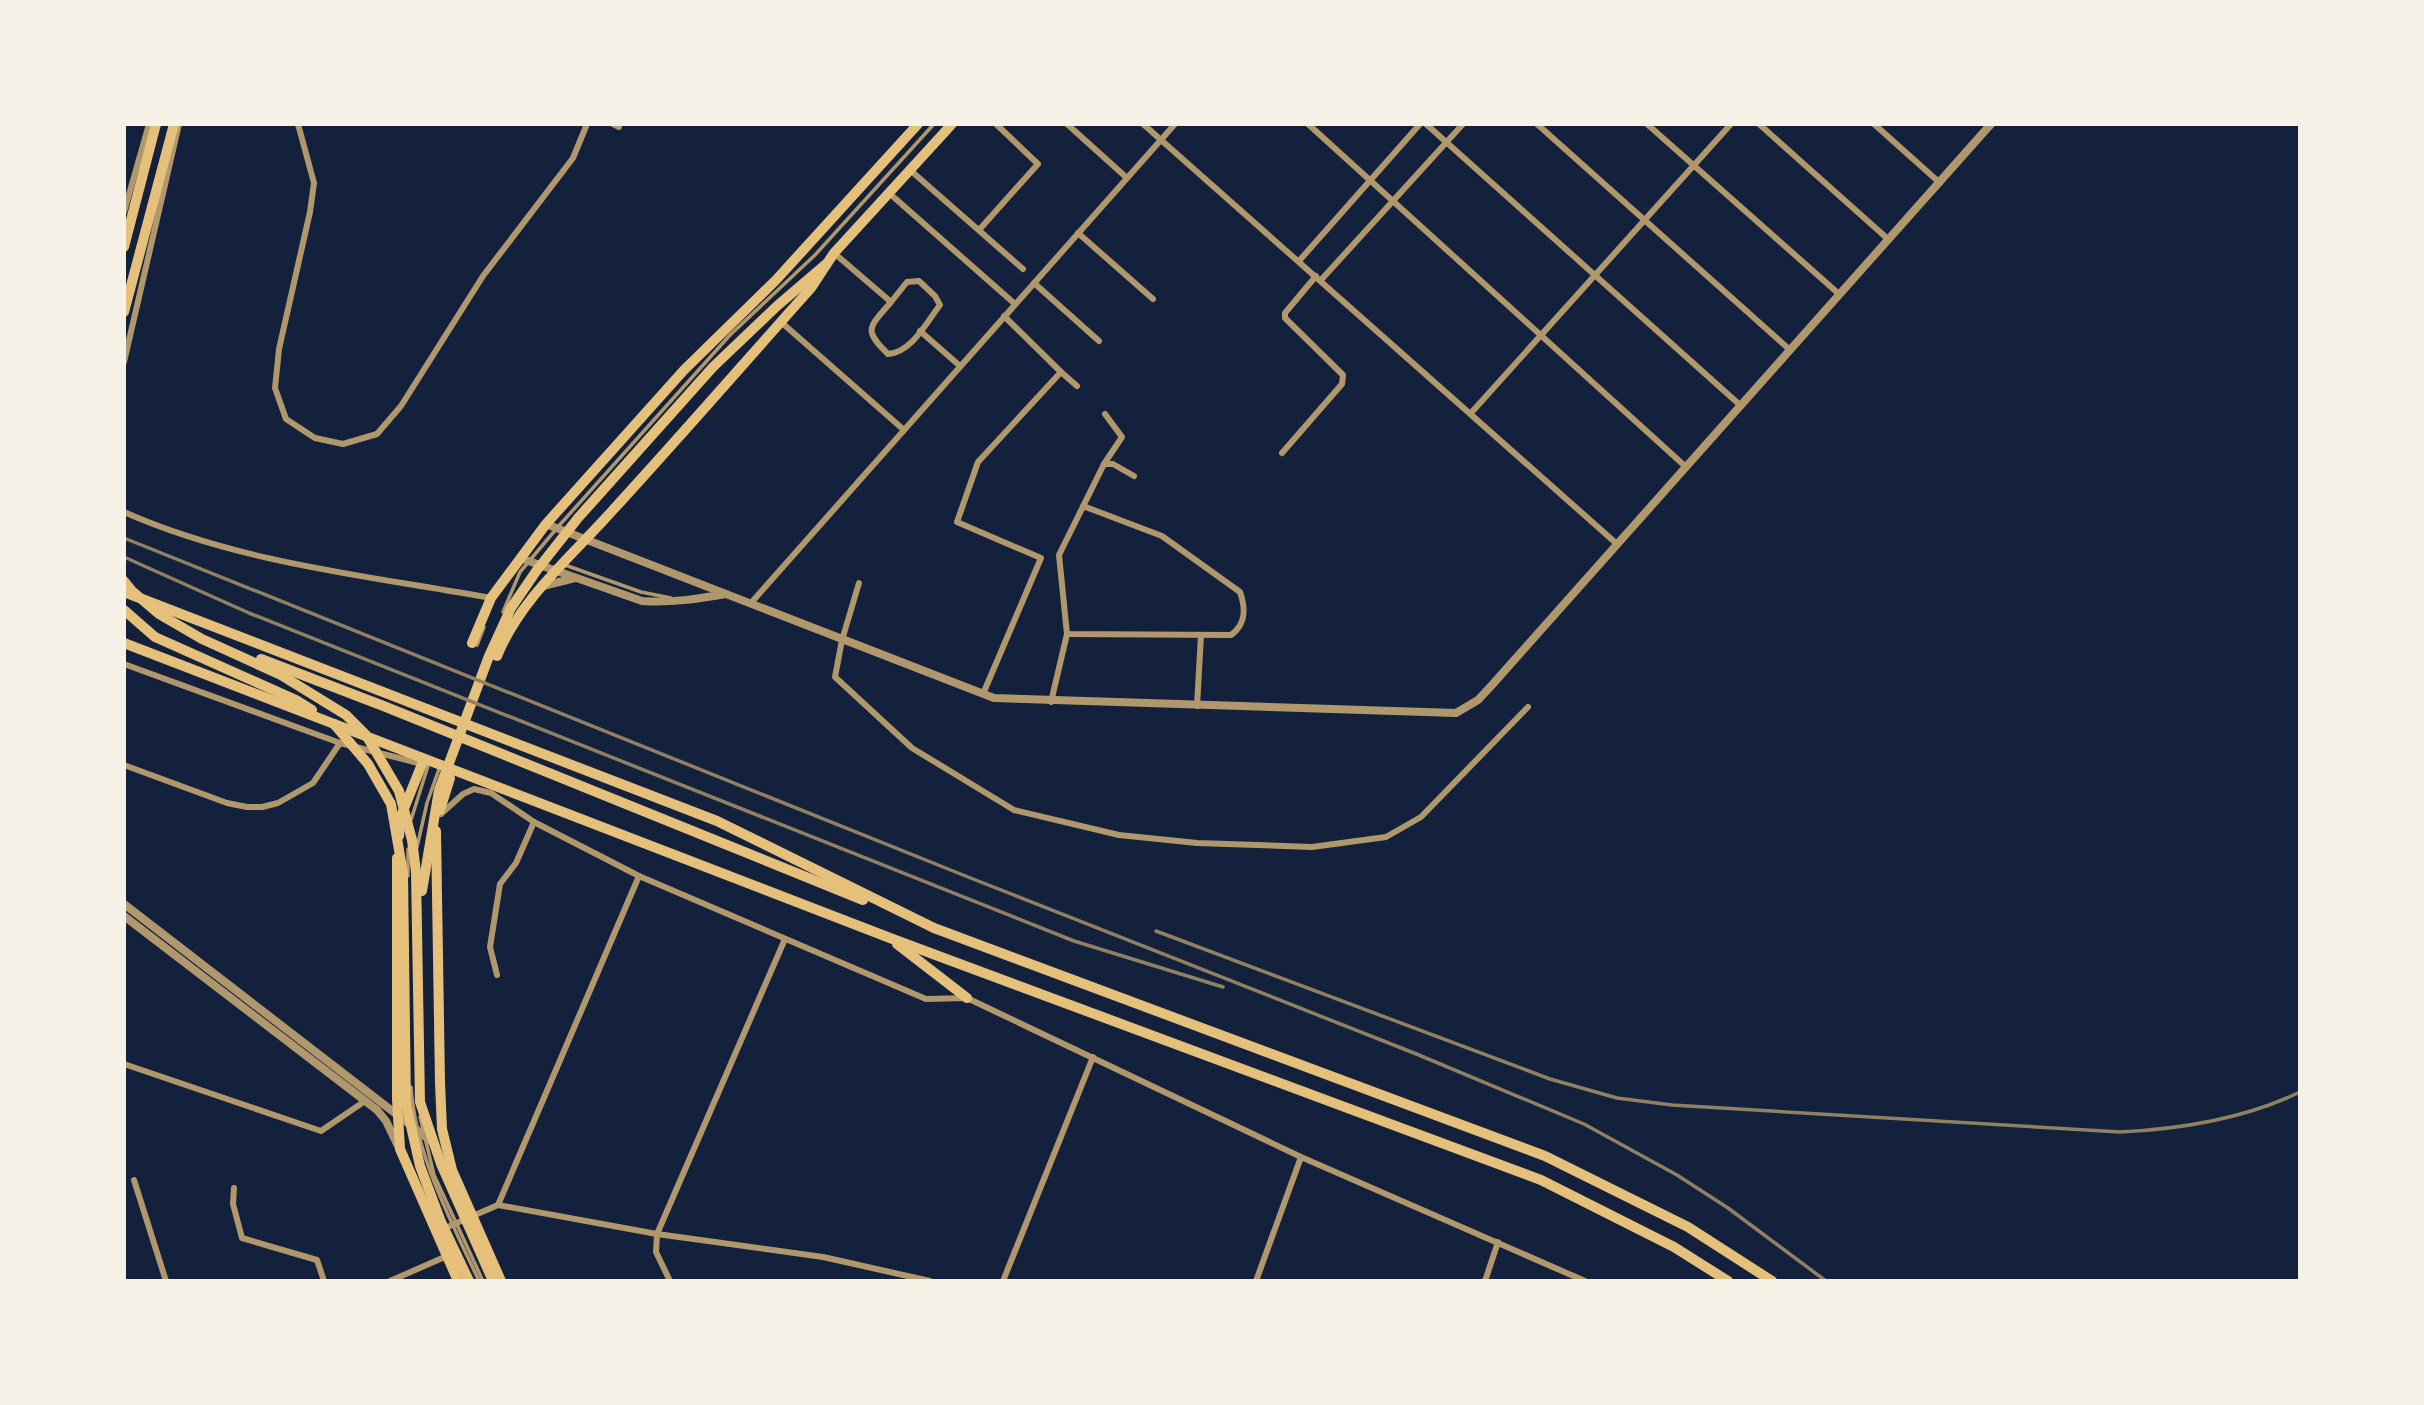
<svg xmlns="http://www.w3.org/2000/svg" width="2424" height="1405" viewBox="0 0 2424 1405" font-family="'Archivo Narrow',sans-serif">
	<rect width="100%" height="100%" fill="#14213d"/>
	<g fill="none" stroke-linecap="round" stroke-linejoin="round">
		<!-- service -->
		<g stroke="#b1986c" stroke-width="3.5">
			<path d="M565 565 641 592 671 598"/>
			<path d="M503 612 520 572 557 528 730 335 815 255 934 124"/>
			<path d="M477 645 484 627"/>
			<path d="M411 820 428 766"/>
			<path d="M417 847 427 803 439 769"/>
			<path d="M408 876V849"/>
			<path d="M411 1087C416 1157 450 1218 479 1281"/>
			<path d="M420 1117 434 1175 483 1281"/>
		</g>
		<!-- minor -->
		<g stroke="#b1986c" stroke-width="6">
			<path d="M298 124 314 183 310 212 279 349 275 388 286 419 315 438 343 444 377 434 401 406 483 276 573 158 587 124"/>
			<path d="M613 124 619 127"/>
			<path d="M1067 124 1127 178"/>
			<path d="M1143 124 1617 544"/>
			<path d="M1308 124 1686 467"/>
			<path d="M1426 124 1740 405"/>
			<path d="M1537 124 1790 350"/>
			<path d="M1647 124 1839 294"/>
			<path d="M1759 124 1889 240"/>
			<path d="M1874 124 1940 183"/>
			<path d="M910 170 1023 269"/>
			<path d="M889 193 1015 304"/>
			<path d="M124 212 149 124"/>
			<path d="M979 230 1038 164 996 124"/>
			<path d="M1078 233 1153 299"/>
			<path d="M834 253 891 302C870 327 862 329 888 354 912 352 926 323 940 305L935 296 919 281 907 282 891 302"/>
			<path d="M1299 261 1420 124"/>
			<path d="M1321 280 1463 124"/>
			<path d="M1034 283 1099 341"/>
			<path d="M781 322 904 430"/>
			<path d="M920 331 960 366"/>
			<path d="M124 362 179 124"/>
			<path d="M1061 372 1077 386"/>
			<path d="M1471 413 1731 124"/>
			<path d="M1282 453 1342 384 1343 375 1285 318V313L1316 276"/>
			<path d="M1104 464 1122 437 1105 414"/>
			<path d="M1083 506 1162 536 1240 592C1246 609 1246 624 1231 635L1067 634 1059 555 1104 464H1113L1134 476"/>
			<path d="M124 512C239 563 369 576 491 598"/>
			<path d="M859 583 842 640 835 677 912 748 1014 810 1119 835 1197 843 1312 847 1386 837 1421 817 1528 707"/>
			<path d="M751 603 1175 124"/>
			<path d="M124 664 340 743 422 764"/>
			<path d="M983 694 1041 558 957 522 978 462 1061 372 1004 316"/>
			<path d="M1051 702 1067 634"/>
			<path d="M1197 706 1201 635"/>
			<path d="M124 765 227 803 247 807H262L278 803 313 783 340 743"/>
			<path d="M441 814 463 794 474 789 491 793 534 822 639 876 926 999 967 998 1301 1157 1585 1281"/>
			<path d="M497 975 490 947 500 884 516 863 534 822"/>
			<path d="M124 1064 321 1131 365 1101"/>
			<path d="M134 1180 166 1281"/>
			<path d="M234 1188 233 1204 242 1238 317 1260 324 1281"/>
			<path d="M498 1205 639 876"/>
			<path d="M443 1229 498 1205 657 1234 823 1257 930 1281"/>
			<path d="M390 1281 447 1256"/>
			<path d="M670 1281 656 1252 657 1234 785 939"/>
			<path d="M1003 1281 1093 1057"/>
			<path d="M1256 1281 1301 1157"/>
			<path d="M1485 1281 1498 1242"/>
		</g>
		<!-- tertiary -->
		<g stroke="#b1986c" stroke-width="8">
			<path d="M546 524 994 698 1456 713 1478 700 1492 685 1991 124"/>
			<path d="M520 558 642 601C671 603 697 599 726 594"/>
			<path d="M543 586 575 578"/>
			<path d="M124 904 435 1144"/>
			<path d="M124 916 377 1110 386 1121 398 1146"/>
		</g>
		<!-- primary -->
		<g stroke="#e5c07b" stroke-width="10">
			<path d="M124 247 156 124"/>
			<path d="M124 312 174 124"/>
			<path d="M472 643 491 598 546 524 684 370 776 280 918 124"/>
			<path d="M497 656C521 598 571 557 612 511 679 438 745 362 811 288L834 253 952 124"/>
			<path d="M440 810 450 778"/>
			<path d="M436 831 440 1083 442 1129 452 1170 501 1281"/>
			<path d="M399 836 401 816 422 764"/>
			<path d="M397 858V1099L400 1149 458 1281"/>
		</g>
		<!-- trunk -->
		<g stroke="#e5c07b" stroke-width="10">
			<path d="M124 581 132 591 159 614 202 639 281 675 346 715 366 735 399 791 412 840 416 872 420 1102 441 1164 493 1281"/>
			<path d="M124 592 717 821 934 928 1545 1156 1688 1227 1772 1281"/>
			<path d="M124 610 155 637 296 700 312 710"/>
			<path d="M124 643 890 938 1541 1180 1674 1247 1728 1281"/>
			<path d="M261 659 386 707 863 900"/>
			<path d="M334 724 368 764 391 804 403 873 406 1104 420 1166 441 1222 469 1281"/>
			<path d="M422 891 439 790 489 656 511 608 537 570 578 518 713 367 777 306 826 264"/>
			<path d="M897 944 967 998"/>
		</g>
		<!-- rail -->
		<g stroke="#918062" stroke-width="3.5">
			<path d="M124 538 968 877 1414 1053 1584 1124 1677 1175 1728 1208 1826 1281"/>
			<path d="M124 557 249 613 1074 941 1223 987"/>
			<path d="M1156 931 1550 1079 1617 1098 1672 1105 2120 1132C2182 1129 2244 1119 2300 1092"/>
		</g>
	</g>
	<!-- border -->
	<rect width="2424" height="1405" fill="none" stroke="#f6f1e7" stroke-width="252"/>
</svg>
